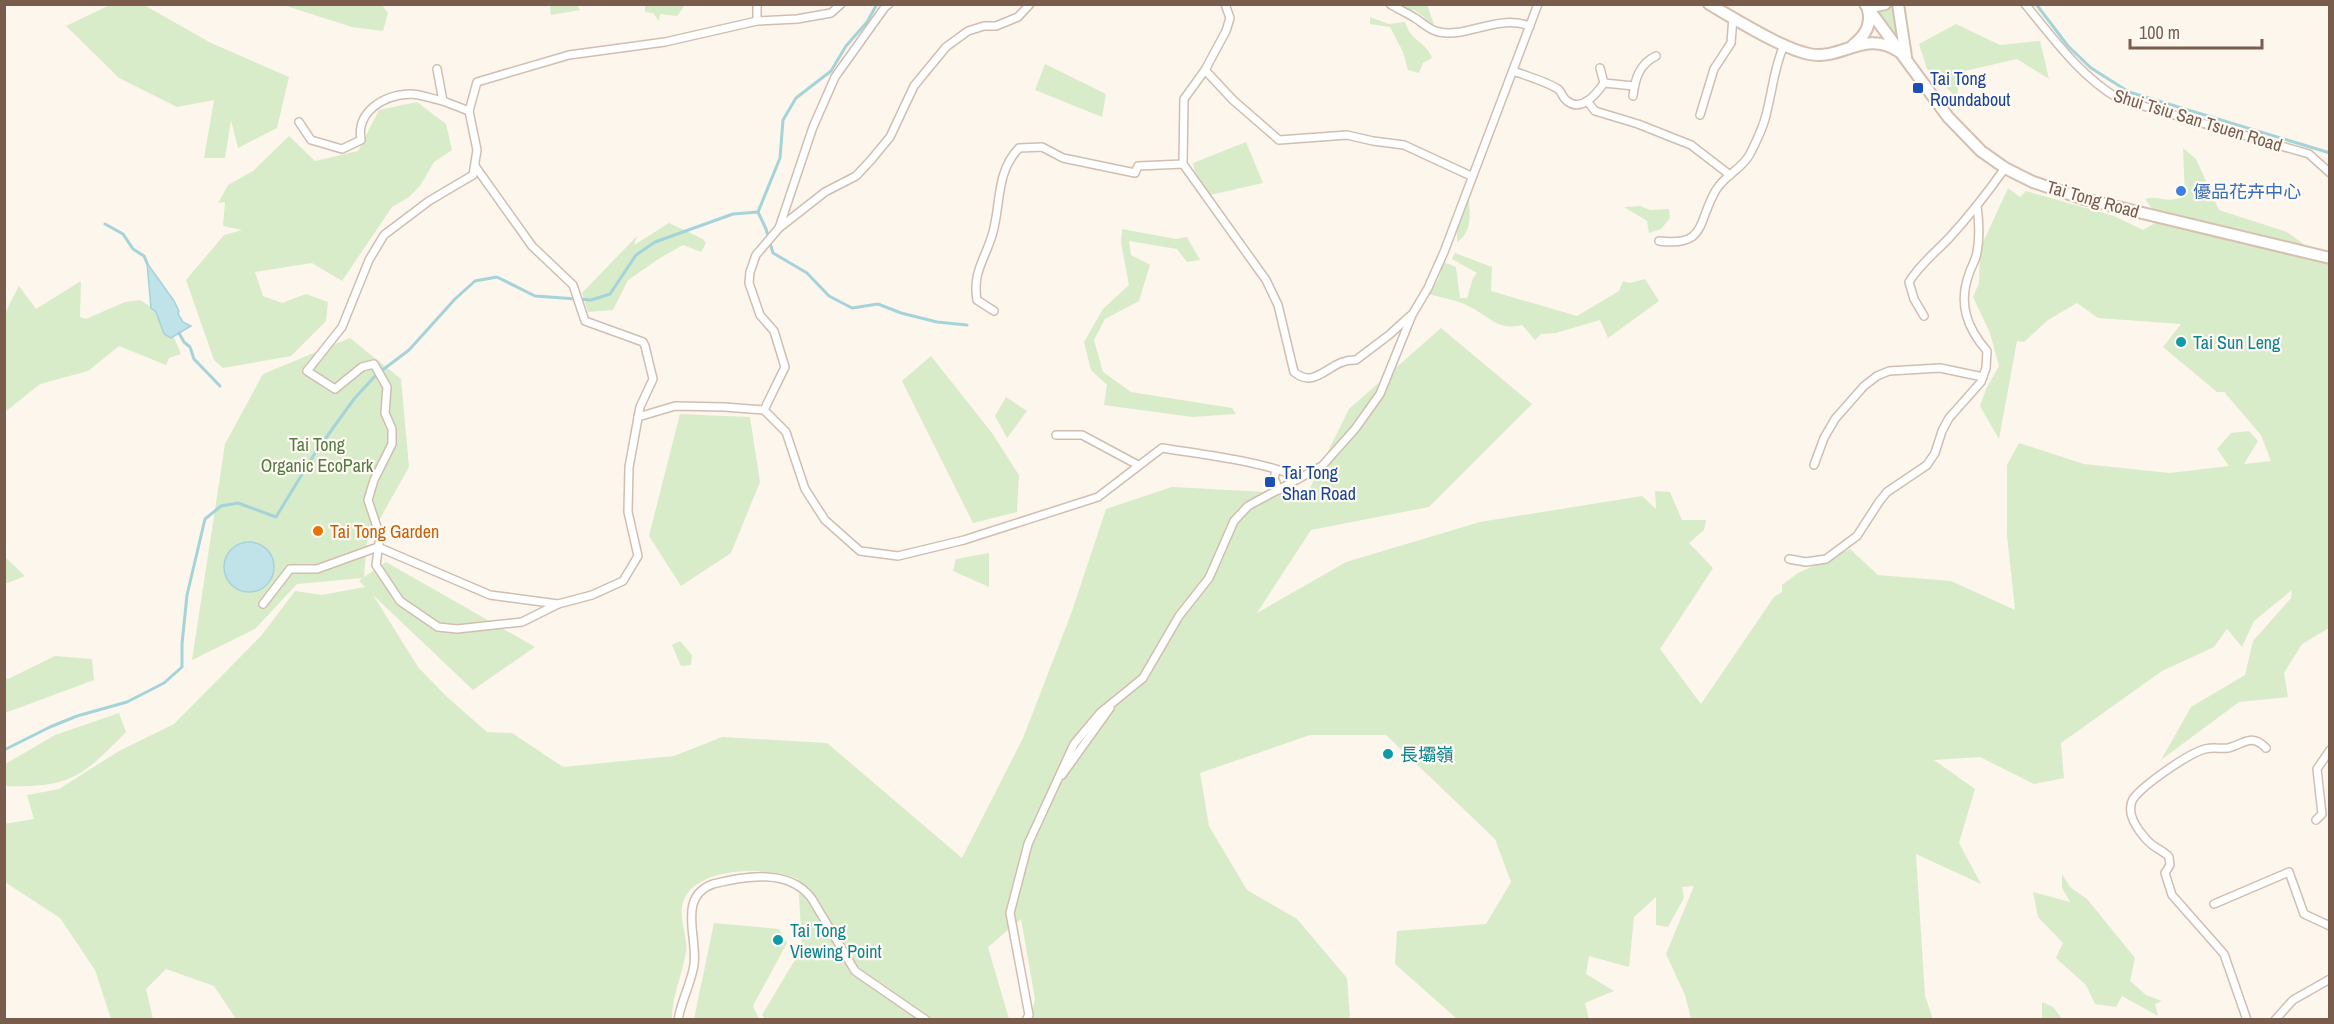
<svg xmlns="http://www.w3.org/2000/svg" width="2334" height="1024" viewBox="0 0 2334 1024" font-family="'Archivo Narrow','Noto Sans TC',sans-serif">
	<rect width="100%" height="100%" fill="#fdf6ec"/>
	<!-- green -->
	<g fill="#d8ecc9">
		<path d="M110 5H144L211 43 289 77 277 128 238 148 231 120 225 158H204L214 100 177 107 119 78 66 26Z"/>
		<path d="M283 5H382L388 13 383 31 352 27Z"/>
		<path d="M550 5H577L580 10 551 15Z"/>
		<path d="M645 5V4L685 5 677 16 660 14 659 21 653 13 645 12Z"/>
		<path d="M1397 5H1427L1434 24 1432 26 1422 20 1425 18 1413 9 1411 13Z"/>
		<path d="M1893 6 1898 36H1894L1877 11Z"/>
		<path d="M1370 17 1389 24 1405 22C1411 42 1426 41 1432 58L1423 63 1419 73 1408 70 1403 52 1390 27 1370 24Z"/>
		<path d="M1956 24 2000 45 2040 41 2049 79 2017 59 1960 72 1957 98 1927 69 1919 44Z"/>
		<path d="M1045 64 1106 94 1102 117 1035 90Z"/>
		<path d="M417 102 446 124 452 150 434 162 420 186 409 197 392 207 342 281 312 263 255 272 263 296 282 303 306 294 328 302 326 321 291 356 223 368 214 360 186 280 224 235 242 230 223 226 225 202 218 203 228 185 253 171 289 136 315 161 358 151 379 110Z"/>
		<path d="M1246 142 1263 183 1210 195 1197 180 1193 163Z"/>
		<path d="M2183 148 2196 159 2219 210 2287 232 2329 263V628L2302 644 2284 673 2288 697 2239 702 2161 760 2191 707 2245 675 2253 641 2291 598 2292 590 2254 621 2242 647 2227 629 2214 647 2162 671 2061 743 2064 778 2034 784 1980 757 1934 760 1975 789 1959 843 1981 884 1916 854 1925 996 1933 1019H1691L1685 995 1666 954 1694 886 1682 887 1684 898 1668 927 1656 925V897L1634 917 1629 967 1589 956 1586 974 1614 991 1585 1003 1589 1019H1457L1395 964 1397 931 1486 924 1511 882 1495 839 1386 735H1310L1200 773 1209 826 1247 890 1297 919 1347 978 1350 1016 1349 1019H1030L1035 999 1021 919 988 947 1009 1019H765L762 1015 802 948 798 879C770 866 688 865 682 907 680 922 688 938 686 952 682 975 672 996 672 1019H236L214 986 166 969 146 989 153 1019H111L95 970 60 918 5 882 4 824 34 819 27 795 59 789 119 751 174 724 261 636 295 591 322 595 365 587 359 581 362 578 297 584 255 629 192 660 225 444 263 374 350 338 401 379 409 467 367 542 364 577 386 562 535 647 473 690 373 595 418 667 445 695 487 732 512 733 563 767 674 756 722 737 827 743 962 858 1023 738 1071 614 1106 509 1172 487 1307 494 1349 409 1441 328 1532 404 1429 507 1311 530 1257 613 1346 562 1480 522 1642 496 1656 509 1655 491 1670 492 1682 520H1706L1704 530 1689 543 1713 568 1660 649 1701 704 1774 597 1782 592V585L1798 573 1850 549 1878 575 1951 581 2015 610 2007 535V465L2019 443 2084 464 2170 473 2229 466 2217 449 2231 433 2249 431 2258 441 2244 464 2271 461 2261 435 2225 393 2226 392H2217L2163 347 2181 324 2098 318 2077 303 2048 320 2024 342 2017 341 1999 439 1980 406 1986 389 1999 366 1990 333 1973 297 1979 283 1980 249 2008 188 2020 197 2026 191 2114 216 2143 230 2160 220 2145 199C2161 194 2166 206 2185 195Z"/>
		<path d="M1469 199C1470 215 1472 233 1457 242V219Z"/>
		<path d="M1640 206 1650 210 1669 209 1670 218 1661 229 1649 233 1647 221 1624 207Z"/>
		<path d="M669 223 703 239 706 243 701 252 683 245 660 258 628 280 613 310 588 312 582 293 637 236 634 245Z"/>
		<path d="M1122 229 1176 239 1187 237 1200 260 1187 262 1177 249 1129 241 1131 255 1150 265 1139 301 1105 319 1094 340 1103 372 1131 392 1232 408 1236 414 1192 417 1104 405 1107 385 1091 370 1084 342 1103 309 1129 285 1121 243Z"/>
		<path d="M1455 253 1492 267 1491 291 1577 316 1619 291 1623 281 1630 283 1645 279 1659 301 1608 338 1600 320 1556 333 1541 334 1535 340 1522 325C1497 331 1491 317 1470 307 1458 300 1442 298 1429 294L1439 278 1443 262 1456 267 1460 298H1467L1473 278 1477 273 1452 259Z"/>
		<path d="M81 281 80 317 86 319 125 302 140 300 165 316 181 354 169 358 166 365 119 346 88 371 40 384 5 412V313L19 286 36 309Z"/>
		<path d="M931 356 992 433 1019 475 1017 512 973 523 902 381Z"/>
		<path d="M1006 397 1027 411 1007 438 995 416Z"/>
		<path d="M680 414 750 417 760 482 731 553 681 586 649 536Z"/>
		<path d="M989 553V587L953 571 956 559Z"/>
		<path d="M5 557 25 576 5 584Z"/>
		<path d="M680 641 692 655 691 665 681 666 672 645Z"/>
		<path d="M55 656 92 659 94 680 5 713V678L8 679Z"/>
		<path d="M119 713 126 732C82 777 70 788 5 786V764L7 763 55 735Z"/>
		<path d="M2062 874 2070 887 2087 899 2135 958 2130 981 2146 995 2162 1001 2155 1004 2158 1016 2122 996 2116 1007 2095 1004 2086 985 2056 958 2063 943 2038 917 2033 892 2070 902 2062 888Z"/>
		<path d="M714 923 779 929 787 943 753 1006 759 1019H694Z"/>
		<path d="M2042 1002 2053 1007 2062 1019H2042Z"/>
	</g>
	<!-- water -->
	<g fill="#bfe3e8" stroke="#a5d3da" stroke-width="1.5">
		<path d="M147 263 174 301 179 311 178 314 183 322 191 326 171 338 164 334 156 312 151 308Z"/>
		<circle cx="249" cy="567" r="25"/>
	</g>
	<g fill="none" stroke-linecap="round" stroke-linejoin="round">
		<!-- stream -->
		<g stroke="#a5d3da" stroke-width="3">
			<path d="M877 4 867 22 846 46 831 71 796 98 783 120 780 158 758 212 766 229 773 253 807 273 829 296 852 308 878 304 901 313 937 322 967 325"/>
			<path d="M2036 4 2068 46 2091 68 2129 92 2330 153"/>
			<path d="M105 224 123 234 133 249 144 256 147 263"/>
			<path d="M179 333 184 342 190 347 194 359 220 386"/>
			<path d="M4 750 50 727 77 716 127 702 164 683 182 667V644L187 595 205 519 221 506 238 503 276 517 315 453 354 399 376 375 409 350 455 299 475 281 497 277 535 296 591 300 610 294 636 255 655 242 733 214 758 212"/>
		</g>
		<!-- street casing -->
		<g stroke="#d1beb0" stroke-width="10">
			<g id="street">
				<path d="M1225 4 1230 18 1226 31 1205 70 1184 99 1183 164 1266 280 1278 305 1294 372C1317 391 1330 358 1356 360L1389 335 1410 316"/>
				<path d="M1390 4C1398 9 1407 13 1415 18 1423 23 1429 30 1439 32 1469 38 1496 14 1530 26"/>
				<path d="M2025 4C2053 38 2080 76 2119 99L2309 154 2330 173"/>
				<path d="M757 21V4"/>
				<path d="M1600 68 1604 83 1634 86"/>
				<path d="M437 69 443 101 469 111"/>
				<path d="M1205 70 1233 100 1279 140 1347 135 1373 141 1404 145 1471 176"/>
				<path d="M1513 71C1527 76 1545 81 1558 89 1562 92 1562 97 1566 100 1581 114 1597 93 1604 83"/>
				<path d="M1633 96C1635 79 1639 64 1656 56"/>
				<path d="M1587 101 1595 111 1638 124 1691 145 1730 175"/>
				<path d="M1700 115 1714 69 1731 43 1733 17"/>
				<path d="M299 122 311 140 342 149 361 140C356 112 383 95 410 94 420 94 433 99 443 101"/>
				<path d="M779 228 813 127 835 77 885 7 889 4"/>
				<path d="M1659 241C1707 247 1697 222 1716 190 1725 175 1742 169 1750 154 1757 140 1764 126 1767 111 1773 87 1774 68 1784 45"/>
				<path d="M994 311 977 300C972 272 986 258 993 232 1001 202 996 172 1019 148L1042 147 1063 158 1135 173 1138 166 1183 164"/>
				<path d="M1924 316 1914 299 1909 282C1920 264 1936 252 1950 237 1970 215 1988 192 2005 168"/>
				<path d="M764 410 785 367 774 331 760 315 749 283 750 272 756 255 779 228 825 192 856 176 871 160 890 137 914 86 946 47 968 31 984 26H996L1018 17 1030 4"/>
				<path d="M638 417 675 406 724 407 764 410 786 432 805 489 825 520 860 551 898 556 964 540 1098 497 1162 448C1191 453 1278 463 1298 479"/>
				<path d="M1056 435H1082L1138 465"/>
				<path d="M1814 465 1824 438 1835 419 1864 386 1877 376 1889 371 1940 368 1983 377"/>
				<path d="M1276 470 1274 478 1279 490"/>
				<path d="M1789 559 1806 562 1826 559 1857 536 1879 502 1887 492 1927 465 1935 453 1942 431 1949 418 1981 382 1986 368 1987 351C1967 328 1958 304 1969 274 1971 267 1976 260 1977 252 1980 237 1979 221 1977 206"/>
				<path d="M263 604 290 569H317L378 547 490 595 558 604 592 595 623 581 638 556 628 512 629 467 640 407 653 379 645 346 643 342 585 321 573 285 532 246 475 166"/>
				<path d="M558 604 522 622 457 629 438 627 400 601 376 565 380 536 368 500 374 480 392 444V429L385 413 387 387 374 364 362 367 335 389 307 371 342 327 369 260 384 235 429 201 473 175 477 150 469 111 477 82 569 55 665 42 757 21 797 19 831 13 841 4"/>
				<path d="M1062 775 1110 708"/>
				<path d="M2316 820 2322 814 2317 769 2330 750"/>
				<path d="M2214 904 2289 872 2304 914 2330 926"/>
				<path d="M678 1020C681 1001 691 984 694 965 698 937 677 897 713 884 745 876 790 868 812 899L855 971 926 1020"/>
				<path d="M1026 1020 1029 1015 1010 913 1028 844 1074 744 1100 713 1143 678 1179 616 1209 578 1234 521 1248 506 1322 466 1355 429 1380 394 1412 315 1428 288 1444 252 1538 4"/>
				<path d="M2247 1020 2224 954 2172 895 2165 873 2170 865 2169 857C2164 851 2157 849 2151 844 2144 838 2135 826 2132 817 2130 812 2130 804 2133 799 2143 785 2189 753 2205 749 2213 747 2221 749 2228 748 2243 745 2251 732 2266 748"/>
				<path d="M2275 1020 2293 1000 2330 979"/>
			</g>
		</g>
		<!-- secondary casing -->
		<g stroke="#d6c0b0" stroke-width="14">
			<g id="secondary">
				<path d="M1709 4C1735 19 1781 48 1809 54 1841 61 1865 29 1898 51"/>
				<path d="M1865 4 1948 117 1981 151 2005 168 2033 182 2084 199 2330 258"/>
				<path d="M1868 4 1876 6 1885 4"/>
				<path d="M1898 4 1906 57"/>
				<path d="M1853 45C1865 36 1872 25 1868 10"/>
			</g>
		</g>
		<!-- street -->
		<use href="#street" stroke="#fff" stroke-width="7"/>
		<!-- secondary -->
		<use href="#secondary" stroke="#fff" stroke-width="10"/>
	</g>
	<!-- markers -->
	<g fill="#1a4fb4" stroke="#fffaf3" stroke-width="2">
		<rect x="1912" y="82" width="12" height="12" rx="3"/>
		<rect x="1264" y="476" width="12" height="12" rx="3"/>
	</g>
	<circle fill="#3f7fe0" stroke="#fffaf3" stroke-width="2" cx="2181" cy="191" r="6"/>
	<g fill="#0f9aa8" stroke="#fffaf3" stroke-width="2">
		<circle cx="2181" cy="342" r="6"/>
		<circle cx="1388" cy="754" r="6"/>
		<circle cx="778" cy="940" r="6"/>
	</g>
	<circle fill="#e8710a" stroke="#fffaf3" stroke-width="2" cx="318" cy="531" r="6"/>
	<g text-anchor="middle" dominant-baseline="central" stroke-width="4.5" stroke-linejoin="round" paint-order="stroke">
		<!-- transit labels -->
		<g font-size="18" fill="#164399" stroke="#fffaf3" text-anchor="start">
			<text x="1930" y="78">Tai Tong<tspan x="1930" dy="21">Roundabout</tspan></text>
			<text x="1282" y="472">Tai Tong<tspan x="1282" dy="21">Shan Road</tspan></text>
		</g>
		<!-- street labels -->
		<g font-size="18" fill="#7a5c4d" stroke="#fffaf3">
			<text transform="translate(2198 120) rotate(17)">Shui Tsiu San Tsuen Road</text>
			<text transform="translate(2093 199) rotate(16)">Tai Tong Road</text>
		</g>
		<!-- shop labels -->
		<g font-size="18" fill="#366cbe" stroke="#fffaf3" text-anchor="start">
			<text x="2193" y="191">優品花卉中心</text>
		</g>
		<!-- culture labels -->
		<g font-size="18" fill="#0d838f" stroke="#fffaf3" text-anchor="start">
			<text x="2193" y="342">Tai Sun Leng</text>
			<text x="1400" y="754">長壩嶺</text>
			<text x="790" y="930">Tai Tong<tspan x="790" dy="21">Viewing Point</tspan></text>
		</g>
		<!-- park labels -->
		<g font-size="18" fill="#537a41" stroke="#fffaf3">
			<text x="317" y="444">Tai Tong<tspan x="317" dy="21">Organic EcoPark</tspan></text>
		</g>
		<!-- food labels -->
		<g font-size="18" fill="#c56008" stroke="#fffaf3" text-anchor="start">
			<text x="330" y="531">Tai Tong Garden</text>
		</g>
	</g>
	<!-- border -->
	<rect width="2334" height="1024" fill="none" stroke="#7a5c4d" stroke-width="12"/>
	<!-- scale -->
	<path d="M2130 39v9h132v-9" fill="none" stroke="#7a5c4d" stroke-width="3"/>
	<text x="2139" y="39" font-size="18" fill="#7a5c4d" stroke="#fffaf3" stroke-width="4.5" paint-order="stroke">100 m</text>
</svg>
